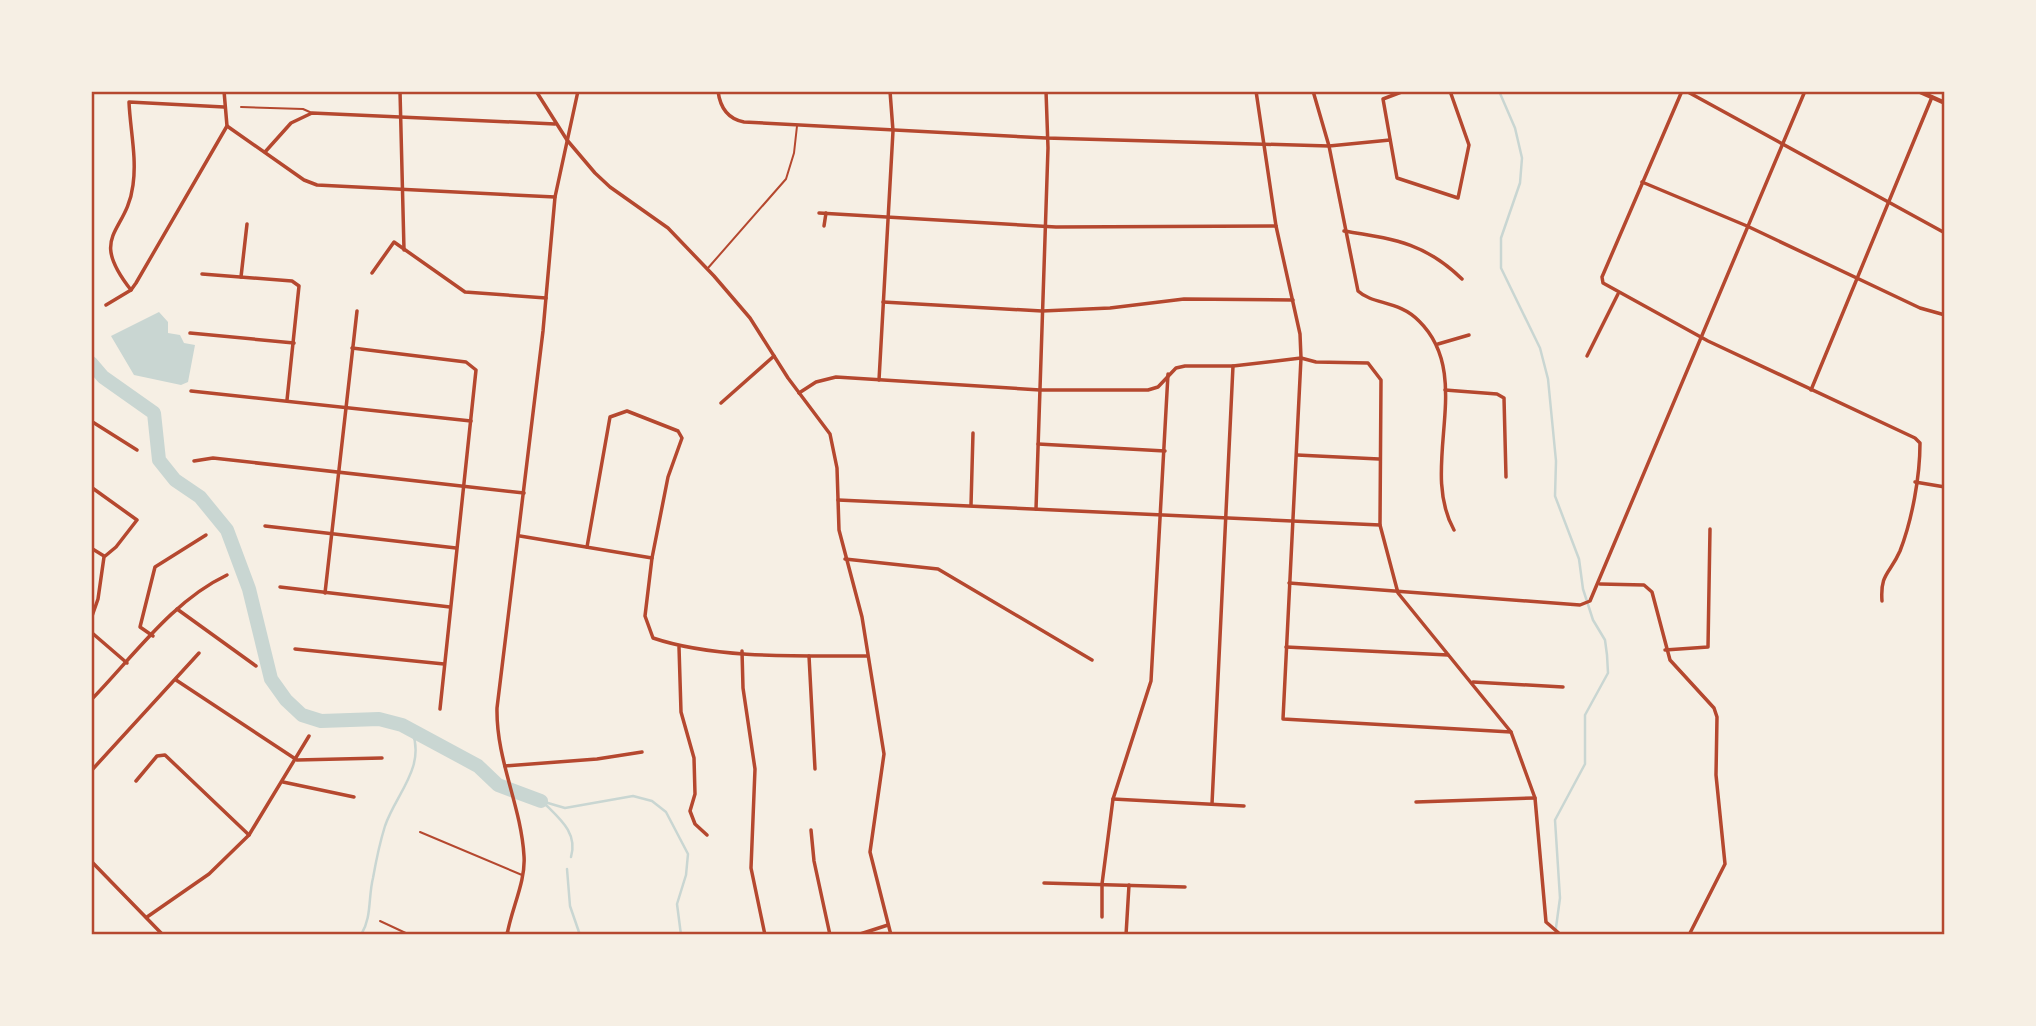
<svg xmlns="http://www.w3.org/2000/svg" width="2036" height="1026" viewBox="0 0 2036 1026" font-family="'Work Sans',sans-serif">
	<rect width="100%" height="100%" fill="#f6efe4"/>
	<!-- water -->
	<path fill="#c9d6d2" d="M159 312 168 322V333L180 335 184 343 195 345 188 382 181 385 134 375 111 336Z"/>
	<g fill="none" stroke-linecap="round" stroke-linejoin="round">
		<!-- stream -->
		<g stroke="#c9d6d2" stroke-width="2.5">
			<path d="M1499 91 1515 128 1522 158 1520 183 1501 238V268L1540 348 1548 379 1556 461 1555 496 1579 559 1583 589 1593 620 1605 640 1607 655 1608 673 1585 715V764L1555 820 1560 898 1555 935"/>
			<path d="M541 801 565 808 633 796 652 801 666 812 688 854 686 875 677 904 681 935"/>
			<path d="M544 803C560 819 578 833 571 857"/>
			<path d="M567 869 570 906 580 935"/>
			<path d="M361 935C372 917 368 898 373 878 376 861 380 842 385 826 396 794 426 767 412 731"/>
		</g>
		<!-- river -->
		<path stroke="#c9d6d2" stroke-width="14" d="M91 363 103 377 154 413 159 460 175 480 200 497 227 530 249 589 271 679 286 700 302 715 321 721 379 719 402 725 478 766 498 785 541 801"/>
		<!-- service -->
		<g stroke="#b5482f" stroke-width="2">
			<path d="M1559 93 1560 91"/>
			<path d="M241 107 303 109 312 113"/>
			<path d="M708 268 786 179 794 153 797 126"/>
			<path d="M420 832 522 875"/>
			<path d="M380 921 410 935"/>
		</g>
		<!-- minor -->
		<g stroke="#b5482f" stroke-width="3.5">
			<path d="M400 91 404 250"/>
			<path d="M536 91 567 140 595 173 610 187 668 228 714 276 750 318 788 378 830 434 837 468 839 530 862 617 884 754 870 852 891 935"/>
			<path d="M718 91C720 107 728 119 744 122L1046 138 1329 146 1390 140"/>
			<path d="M1256 91 1276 226 1300 334 1301 358 1283 719 1511 732"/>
			<path d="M1313 91 1329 146 1358 291C1373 305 1399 300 1419 321 1476 377 1418 466 1454 530"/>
			<path d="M1404 91 1383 99 1397 178 1458 198 1469 145 1450 91"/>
			<path d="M1682 91 1602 277 1603 283 1708 341 1915 438 1920 443C1920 477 1912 520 1900 551 1890 574 1880 573 1882 601"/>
			<path d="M1686 91 1945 233"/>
			<path d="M227 126 304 180 317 185 555 197"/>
			<path d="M265 152 291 123 312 113 555 124"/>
			<path d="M1642 182 1747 226 1920 308 1945 315"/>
			<path d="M819 213 1056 227 1276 226"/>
			<path d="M824 226 826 213"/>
			<path d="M1344 231C1393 239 1424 242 1462 279"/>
			<path d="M372 273 394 242 465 292 546 298"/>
			<path d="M202 274 292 281 299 286 287 400"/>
			<path d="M241 277 247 224"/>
			<path d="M131 290C87 234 127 234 133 185 137 158 130 128 129 102L224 107"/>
			<path d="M883 302 1042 311 1110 308 1184 299 1293 300"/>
			<path d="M106 305 131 290 136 283 227 126 224 91"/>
			<path d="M190 333 294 343"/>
			<path d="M1438 344 1469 335"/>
			<path d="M352 348 466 362 476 370 440 709"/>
			<path d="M1587 356 1618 294"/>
			<path d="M879 380 893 131 890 91"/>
			<path d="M1445 390 1497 394 1504 398 1506 477"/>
			<path d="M1811 390 1932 97"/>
			<path d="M191 391 471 421"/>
			<path d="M799 393 816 382 836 377 1040 390H1148L1158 387 1176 368 1185 366H1233L1301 358 1316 362 1368 363 1381 380 1380 525 1398 593 1511 732 1535 798 1546 922 1561 935"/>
			<path d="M721 403 774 356"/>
			<path d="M91 421 137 450"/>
			<path d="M1038 444 1165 451"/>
			<path d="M1297 455 1379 459"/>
			<path d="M194 461 213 458 524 493"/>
			<path d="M1915 482 1945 487"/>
			<path d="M91 487 137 520 116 547 104 557 98 599 91 619"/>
			<path d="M838 500 1380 525"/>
			<path d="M971 505 973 433"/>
			<path d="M1036 509 1048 148 1046 91"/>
			<path d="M265 526 456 548"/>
			<path d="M520 536 652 558"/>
			<path d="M587 547 610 417 627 411 678 431 682 438 668 477 652 558 645 616 653 638C715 659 802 656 867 656"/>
			<path d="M91 548 104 556"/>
			<path d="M845 559 938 569 1092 660"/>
			<path d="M1289 583 1580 605 1590 601 1805 91"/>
			<path d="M1600 584 1644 585 1652 592 1670 660 1714 708 1717 717 1716 775 1725 864 1689 935"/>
			<path d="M280 587 450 607"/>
			<path d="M325 593 357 311"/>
			<path d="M177 609 256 666"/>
			<path d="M91 632 127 663"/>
			<path d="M153 636 140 627 155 567 206 535"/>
			<path d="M679 647 681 712 694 758 695 794 690 811 695 824 707 835"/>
			<path d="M1286 647 1448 655"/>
			<path d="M295 649 444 664"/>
			<path d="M1665 650 1708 647 1710 529"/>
			<path d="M742 651 743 688 755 769 751 868 765 935"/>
			<path d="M809 656 815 769"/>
			<path d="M176 680 297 760 382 758"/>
			<path d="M1473 682 1563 687"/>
			<path d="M91 700C133 657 172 601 227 575"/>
			<path d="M505 766 597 759 642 752"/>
			<path d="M91 771 199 653"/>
			<path d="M136 781 157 756 165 755 249 835"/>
			<path d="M283 782 354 797"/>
			<path d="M1113 799 1244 806"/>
			<path d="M1416 802 1535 798"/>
			<path d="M1212 804 1233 366"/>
			<path d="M811 830 814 861 830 935"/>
			<path d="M91 861 163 935"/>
			<path d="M1044 883 1185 887"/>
			<path d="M147 917 209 874 249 835 309 736"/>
			<path d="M1102 917V884L1113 799 1151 681 1168 374"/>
			<path d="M507 933 516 935"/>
			<path d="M507 935C511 910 526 881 524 856 521 805 496 760 497 708L543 331 555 197 578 91"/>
			<path d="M857 935 888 925"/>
			<path d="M1126 935 1129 885"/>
		</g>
		<!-- secondary -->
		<path stroke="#b5482f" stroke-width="4.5" d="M1918 91 1945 103"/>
	</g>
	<!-- border -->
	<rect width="2036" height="1026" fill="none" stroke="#f6efe4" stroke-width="186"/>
	<rect x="93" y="93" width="1850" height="840" fill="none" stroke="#b5482f" stroke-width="2.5"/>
</svg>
